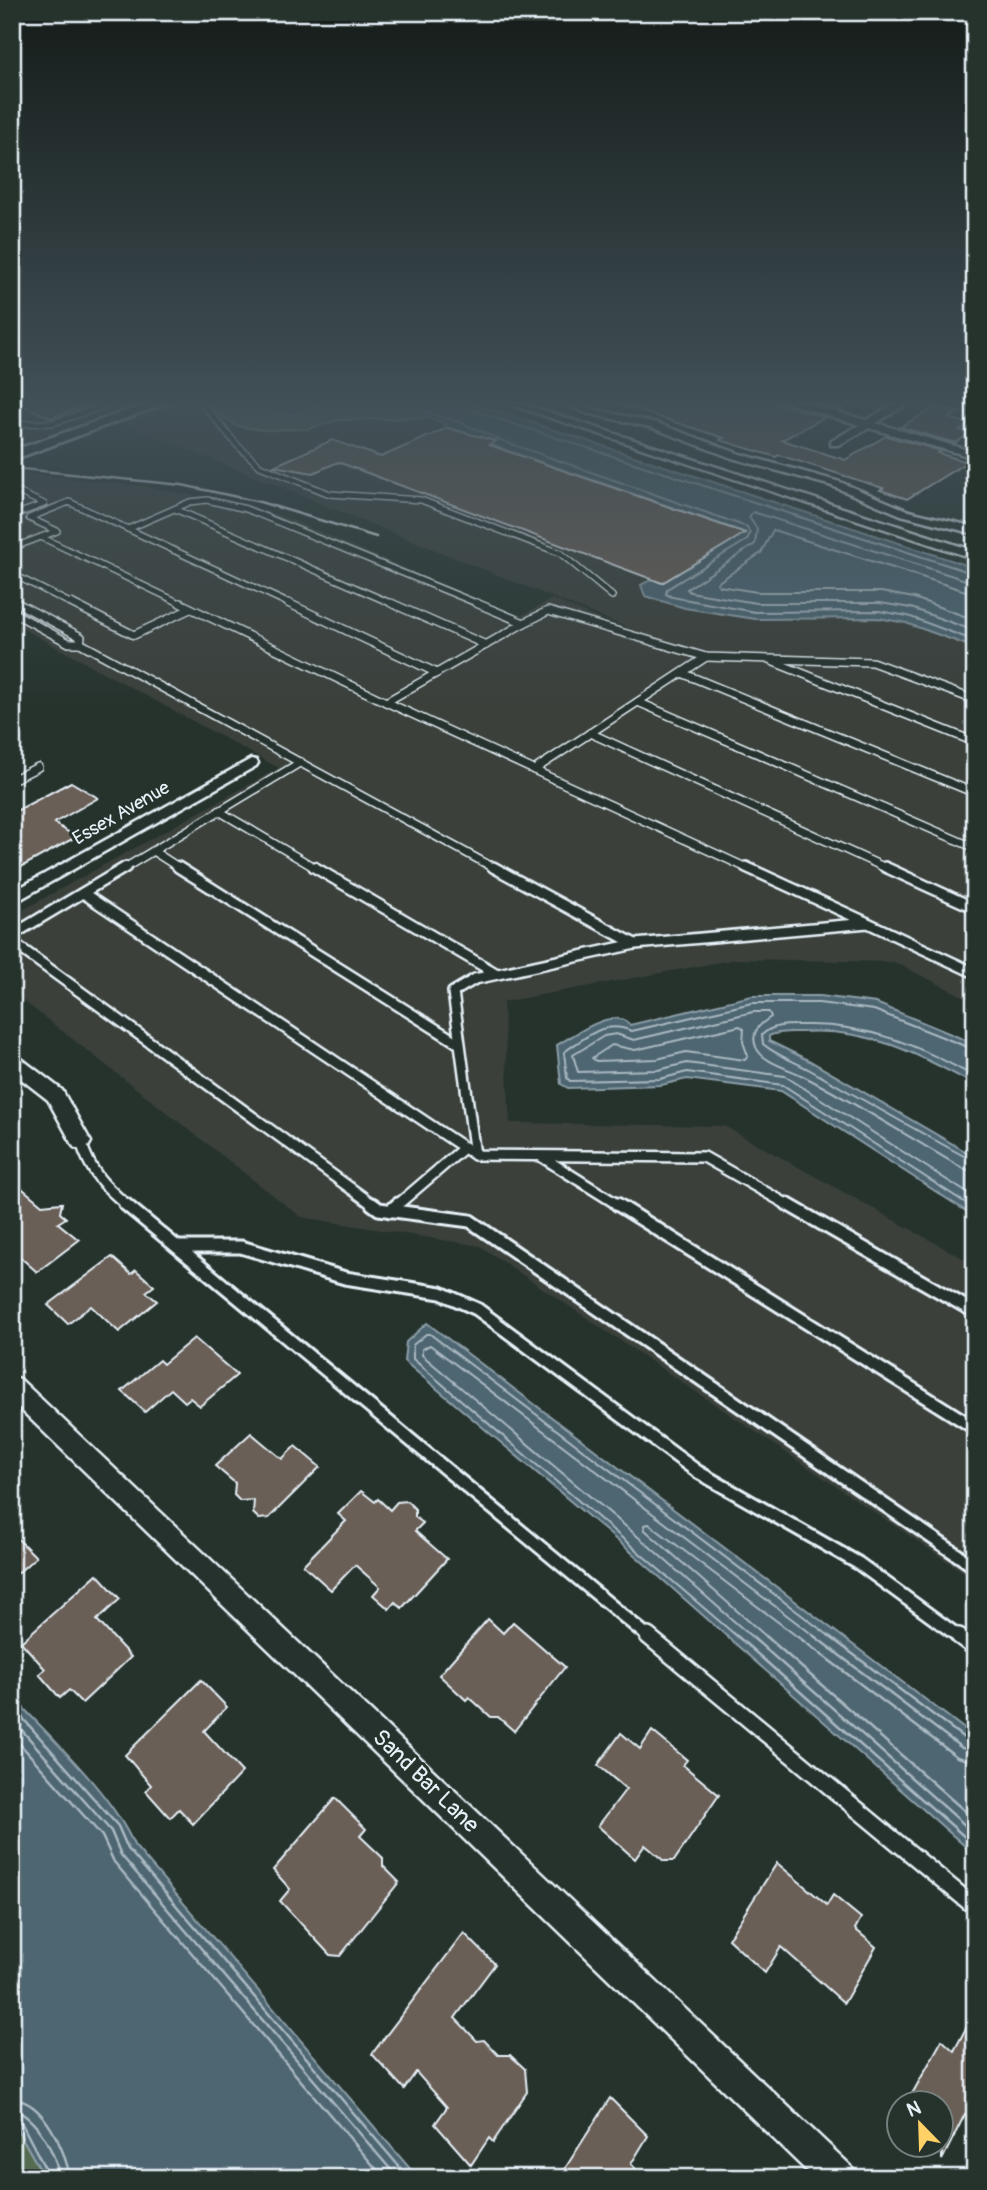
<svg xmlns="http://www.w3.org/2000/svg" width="987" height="2190" viewBox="0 0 987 2190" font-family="Pangolin,sans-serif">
	<rect width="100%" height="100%" fill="#26332d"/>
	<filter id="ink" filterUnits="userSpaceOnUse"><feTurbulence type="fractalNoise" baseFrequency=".0143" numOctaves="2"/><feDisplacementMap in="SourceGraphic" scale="14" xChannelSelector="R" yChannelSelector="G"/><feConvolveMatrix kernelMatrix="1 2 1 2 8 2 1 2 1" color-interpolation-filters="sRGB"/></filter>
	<g filter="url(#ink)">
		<!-- built -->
		<g fill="#3a403a">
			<path d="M12 399H149L12 447Z"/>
			<path d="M185 399H413L412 401 426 417 448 425 445 426 745 533 662 584H641L646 596 686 608 755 619 878 618 906 623 975 648V1002L894 962 737 959 503 1002 510 1123 724 1126 975 1265V1580L480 1246 301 1217 12 992V916L279 768 12 623V472L141 486 253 506 290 519 519 617 552 599 634 634 638 632 122 423Z"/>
		</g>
		<!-- green -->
		<g fill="#566c51" stroke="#9faea4" stroke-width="2">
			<path d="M208 399H413L415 418 338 420 308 429 263 430 237 426 221 415Z"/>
			<path d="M12 2120 45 2178H12Z"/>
		</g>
		<!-- water -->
		<g fill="#4e6672" stroke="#8c9ea8" stroke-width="2">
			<path d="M259 399H320V400C309 418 270 419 257 405Z"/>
			<path d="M413 399H460L975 568V648L906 623 878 618 755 619 685 608 645 596 641 585 652 579 662 583 744 532 490 444 493 441 444 426 447 424 427 417 421 420 415 417Z"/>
			<path d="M752 996H820L876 1003 975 1044V1085C919 1054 867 1027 801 1032 791 1032 778 1031 769 1036V1041L810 1061 975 1157V1217L781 1091 687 1079 661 1085 568 1088 561 1084 557 1045C573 1036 615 1005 630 1025Z"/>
			<path d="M427 1323 975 1737V1855L638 1558 404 1361 406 1342Z"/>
			<path d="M12 1696C51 1738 112 1794 134 1845L418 2178H45L12 2120Z"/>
		</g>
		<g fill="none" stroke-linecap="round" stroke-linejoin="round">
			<!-- shore-far1 -->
			<g stroke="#aab9c2" stroke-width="2">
				<path d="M419 399 422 411 462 423 500 440 747 527 750 533 747 540 667 589 666 594 672 597 755 612 879 611 908 616 975 641"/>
				<path d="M463 399 468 409 975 574"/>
				<path d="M975 583 753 512 749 517 757 529 755 544 687 589 690 592 756 603H880L911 608 975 631"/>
				<path d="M975 594 773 530 761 553 717 583 719 586 757 592H881L914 598 975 620"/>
				<path d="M740 1026 744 1029 743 1042 748 1056 745 1060 686 1052 657 1059 596 1061 592 1058 612 1045 635 1050Z"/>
				<path d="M975 1050 874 1010 819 1003H752L632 1031C604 1019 587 1037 564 1052L567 1078 570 1081 660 1079 687 1072 783 1085 975 1209"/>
				<path d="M975 1077C920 1046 867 1023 802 1025 788 1025 772 1024 762 1035L763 1044C777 1056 794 1061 810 1070 865 1101 919 1132 975 1162"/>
				<path d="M975 1171 964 1169C910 1138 856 1103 801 1075 787 1068 762 1062 756 1047 750 1032 760 1024 771 1017L769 1012H753L634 1040 616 1034 604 1036 573 1055 578 1072 658 1070 687 1063 785 1076 975 1198"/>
				<path d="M739 1638 413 1359V1345L426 1334H430L832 1638"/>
				<path d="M753 1638 649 1546 422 1355V1349L430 1345 817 1638"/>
				<path d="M768 1638 645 1530 644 1525 649 1524 799 1638"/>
			</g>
			<!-- shore -->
			<g stroke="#aab9c2" stroke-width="2.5">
				<path d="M737 1636 975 1846"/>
				<path d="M751 1636 975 1834"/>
				<path d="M766 1636 975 1820"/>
				<path d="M797 1636 957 1757 975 1762"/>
				<path d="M814 1636 962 1748 975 1751"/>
				<path d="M829 1636 968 1741 975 1742"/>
				<path d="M12 1706 118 1826 128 1849 409 2178"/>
				<path d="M12 1719 111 1831 121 1855 398 2178"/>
				<path d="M12 1735 102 1836 114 1862 384 2178"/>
				<path d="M12 2099C44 2100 65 2150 70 2178"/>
				<path d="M12 2109C36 2116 57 2154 59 2178"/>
				<path d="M12 2118 21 2122 50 2178"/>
			</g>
		</g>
		<!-- building -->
		<g fill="#6a5e57" stroke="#e8f1f8" stroke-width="2">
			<path d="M12 399H98V401L51 418 12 401Z"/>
			<path d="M614 399H773L775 402 825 417 782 440 845 460 886 436 942 451 938 453 967 462 907 499 880 490 883 488 779 455 776 457 720 440 724 438 613 402Z"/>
			<path d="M798 399H860L839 410Z"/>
			<path d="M938 406 960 412 949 418 970 424 960 430 971 433 955 443 900 427Z"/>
			<path d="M447 428 496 441 489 445 745 533 662 583 338 462 313 473 274 466 332 440 381 457Z"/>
			<path d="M71 782 98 798 54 823 76 837 12 872V813Z"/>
			<path d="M12 1180 42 1205 62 1203 60 1213 66 1218 58 1223 79 1240 37 1272 12 1250Z"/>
			<path d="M112 1257 131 1274 136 1270 154 1286 146 1292 157 1301 119 1332 91 1306 68 1324 48 1305Z"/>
			<path d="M194 1338 237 1375 200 1406 190 1398 185 1402 171 1389 145 1412 122 1391 159 1360 163 1364Z"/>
			<path d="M251 1433 282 1459 295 1446 320 1467 269 1518 259 1519 253 1513 254 1500 240 1501 234 1495 235 1483 215 1466Z"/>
			<path d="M361 1491 375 1502 378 1499 390 1510 397 1502 407 1501 415 1509V1517L423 1523 415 1531 447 1559 402 1608 395 1602 389 1609 373 1595 380 1587 355 1565 331 1590 303 1565 346 1521 338 1514Z"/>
			<path d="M12 1533 36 1557 12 1578Z"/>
			<path d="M97 1574 120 1599 97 1620 131 1657 82 1703 69 1690 60 1698 39 1674 45 1669 21 1642Z"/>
			<path d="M488 1619 503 1633 513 1622 565 1667 514 1731 498 1717H491L469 1697 466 1700 439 1675Z"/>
			<path d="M201 1680 227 1707 204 1731 242 1772 193 1824 179 1809 170 1818 146 1791 151 1785 125 1755Z"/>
			<path d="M652 1731 687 1760 683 1765 719 1795 674 1861H664L645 1845 635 1859 598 1826 626 1789 598 1765 621 1733 640 1749Z"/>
			<path d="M335 1798 366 1829 360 1836 383 1858V1866L399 1882 340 1956 330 1955 280 1901 290 1889 273 1870Z"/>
			<path d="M777 1863 827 1905 833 1895 861 1918 855 1929 876 1947 844 2003 781 1947 765 1973 728 1939Z"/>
			<path d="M464 1933 495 1964 455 2018 477 2041 484 2040 498 2055H510L525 2069 527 2092 493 2142 489 2138 471 2165 435 2124 447 2107 416 2072 404 2089 372 2054Z"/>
			<path d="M975 2011V2123L965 2114 942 2160V2103H907L942 2040 954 2051Z"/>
			<path d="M610 2098 648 2136 631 2164 644 2178H559Z"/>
		</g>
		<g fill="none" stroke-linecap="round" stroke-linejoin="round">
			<!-- service-far4 casing -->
			<g stroke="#e8f1f8" stroke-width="8">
				<g id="service-far4">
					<path d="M199 399 237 445 260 466 330 494 421 500 560 553 612 596"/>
					<path d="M12 424 53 423 124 399"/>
					<path d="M12 445 28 451"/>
					<path d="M12 489 44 504 12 516"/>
					<path d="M175 509 395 605"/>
					<path d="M128 529 292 605"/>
					<path d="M41 537 184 605"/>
					<path d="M12 548 57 531 29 518 69 502 128 529 190 502 207 500 246 509 481 605"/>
					<path d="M12 574 74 605"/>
					<path d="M12 601 20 605"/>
				</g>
			</g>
			<!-- service-far3 casing -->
			<g stroke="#e8f1f8" stroke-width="10">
				<g id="service-far3">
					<path d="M71 603 134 635 190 609"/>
					<path d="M180 603 386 702 524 623"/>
					<path d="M288 603 437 673"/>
					<path d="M391 603 486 645"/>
					<path d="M476 603 524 623 548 611 706 657 872 662 975 700"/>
					<path d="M12 612 69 643H80L81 637 17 603"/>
					<path d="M80 643 496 869"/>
					<path d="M706 657 534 770 749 869"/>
					<path d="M774 662 975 742"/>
					<path d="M682 673 975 793"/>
					<path d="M386 702 534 770"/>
					<path d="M638 702 975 848"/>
					<path d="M590 733 888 869"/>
					<path d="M12 780 38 767"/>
					<path d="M219 811 317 869"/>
					<path d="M153 851 181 869"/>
					<path d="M123 869 301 762"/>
				</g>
			</g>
			<!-- service-far2 casing -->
			<g stroke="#e8f1f8" stroke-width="14">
				<g id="service-far2">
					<path d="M178 867 458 1043"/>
					<path d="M314 867 497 974"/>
					<path d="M493 867 635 944 868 923 975 973"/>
					<path d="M746 867 866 922"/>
					<path d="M885 867 975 908"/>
					<path d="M83 893 475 1155"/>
					<path d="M12 935 126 867"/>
					<path d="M12 942 375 1206"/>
					<path d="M635 944 475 979 453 992 475 1155 704 1157 790 1206"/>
					<path d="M81 1142C91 1173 103 1185 128 1206"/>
					<path d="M542 1157 620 1206"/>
					<path d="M396 1206 465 1147"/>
				</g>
			</g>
			<!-- service-far1 casing -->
			<g stroke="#e8f1f8" stroke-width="17">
				<g id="service-far1">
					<path d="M125 1204 650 1638"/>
					<path d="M372 1204 379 1209 470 1221 975 1567"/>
					<path d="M617 1204 975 1428"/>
					<path d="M787 1204 975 1312"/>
					<path d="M390 1211 398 1204"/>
					<path d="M179 1247H241L345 1278 441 1293 477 1309 698 1472 858 1563 961 1638"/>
				</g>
			</g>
			<!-- service casing -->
			<g stroke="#e8f1f8" stroke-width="20">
				<g id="service">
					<path d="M648 1636 975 1907"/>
					<path d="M959 1636 975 1648"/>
				</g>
			</g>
			<!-- minor casing -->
			<g stroke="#e8f1f8" stroke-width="5">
				<g id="minor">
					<path d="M494 399H508L975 551V559Z"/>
					<path d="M556 399H569L593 409 657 423 740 454 840 482 909 511 975 527V534L901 515 832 486 732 458 650 427 586 413Z"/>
					<path d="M776 399H790L866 420 904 399H915L876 423 975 452V458L869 428 839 445H831V441L859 425Z"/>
					<path d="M251 759 256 760 258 763 256 766 12 904V892Z"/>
					<path d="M12 1055 19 1057 62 1090 91 1142 88 1147 81 1150 74 1147 48 1100 12 1072Z"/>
					<path d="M12 1376 20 1379 851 2166 856 2178H814L12 1401Z"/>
				</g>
			</g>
			<!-- tertiary casing -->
			<g stroke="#e8f1f8" stroke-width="6">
				<path id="tertiary" d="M161 399H178L12 460V451Z"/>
			</g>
			<!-- service-far4 -->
			<use href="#service-far4" stroke="#26332d" stroke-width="5"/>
			<!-- service-far3 -->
			<use href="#service-far3" stroke="#26332d" stroke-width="7"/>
			<!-- service-far2 -->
			<use href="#service-far2" stroke="#26332d" stroke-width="9"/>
			<!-- service-far1 -->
			<use href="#service-far1" stroke="#26332d" stroke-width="11"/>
			<!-- service -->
			<use href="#service" stroke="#26332d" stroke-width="15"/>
			<!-- minor -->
			<use href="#minor" fill="#26332d" fill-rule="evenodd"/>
			<!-- tertiary -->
			<use href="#tertiary" fill="#26332d" fill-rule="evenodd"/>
			<!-- rail -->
			<path stroke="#e8f1f8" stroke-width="2.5" d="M12 468 182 485 260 502 376 537"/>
		</g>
	</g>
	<!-- sky -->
	<linearGradient id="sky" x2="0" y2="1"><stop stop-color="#151c19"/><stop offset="0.57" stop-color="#415057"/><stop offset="1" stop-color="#415057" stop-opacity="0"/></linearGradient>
	<rect width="987" height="705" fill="url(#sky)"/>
	<g text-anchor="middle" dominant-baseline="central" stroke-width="6" stroke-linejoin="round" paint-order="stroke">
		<!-- street labels -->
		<g font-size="19" fill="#e8f1f8" stroke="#26332d">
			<text transform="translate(121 813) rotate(-30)">Essex Avenue</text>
		</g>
		<!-- near-street labels -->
		<g font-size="23" fill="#e8f1f8" stroke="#26332d">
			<text transform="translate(426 1781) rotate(44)">Sand Bar Lane</text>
		</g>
	</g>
	<!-- margin -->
	<rect width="987" height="2190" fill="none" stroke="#26332d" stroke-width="42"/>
	<rect x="21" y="21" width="945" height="2148" fill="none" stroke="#e8f1f8" stroke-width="2.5" filter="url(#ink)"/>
	<!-- north arrow -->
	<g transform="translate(920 2124) rotate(337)"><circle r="33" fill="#26332d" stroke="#747f7e" stroke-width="2"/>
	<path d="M0-5L12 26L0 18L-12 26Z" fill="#ffd166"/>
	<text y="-10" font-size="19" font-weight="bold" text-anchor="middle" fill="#e8f1f8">N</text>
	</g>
</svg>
